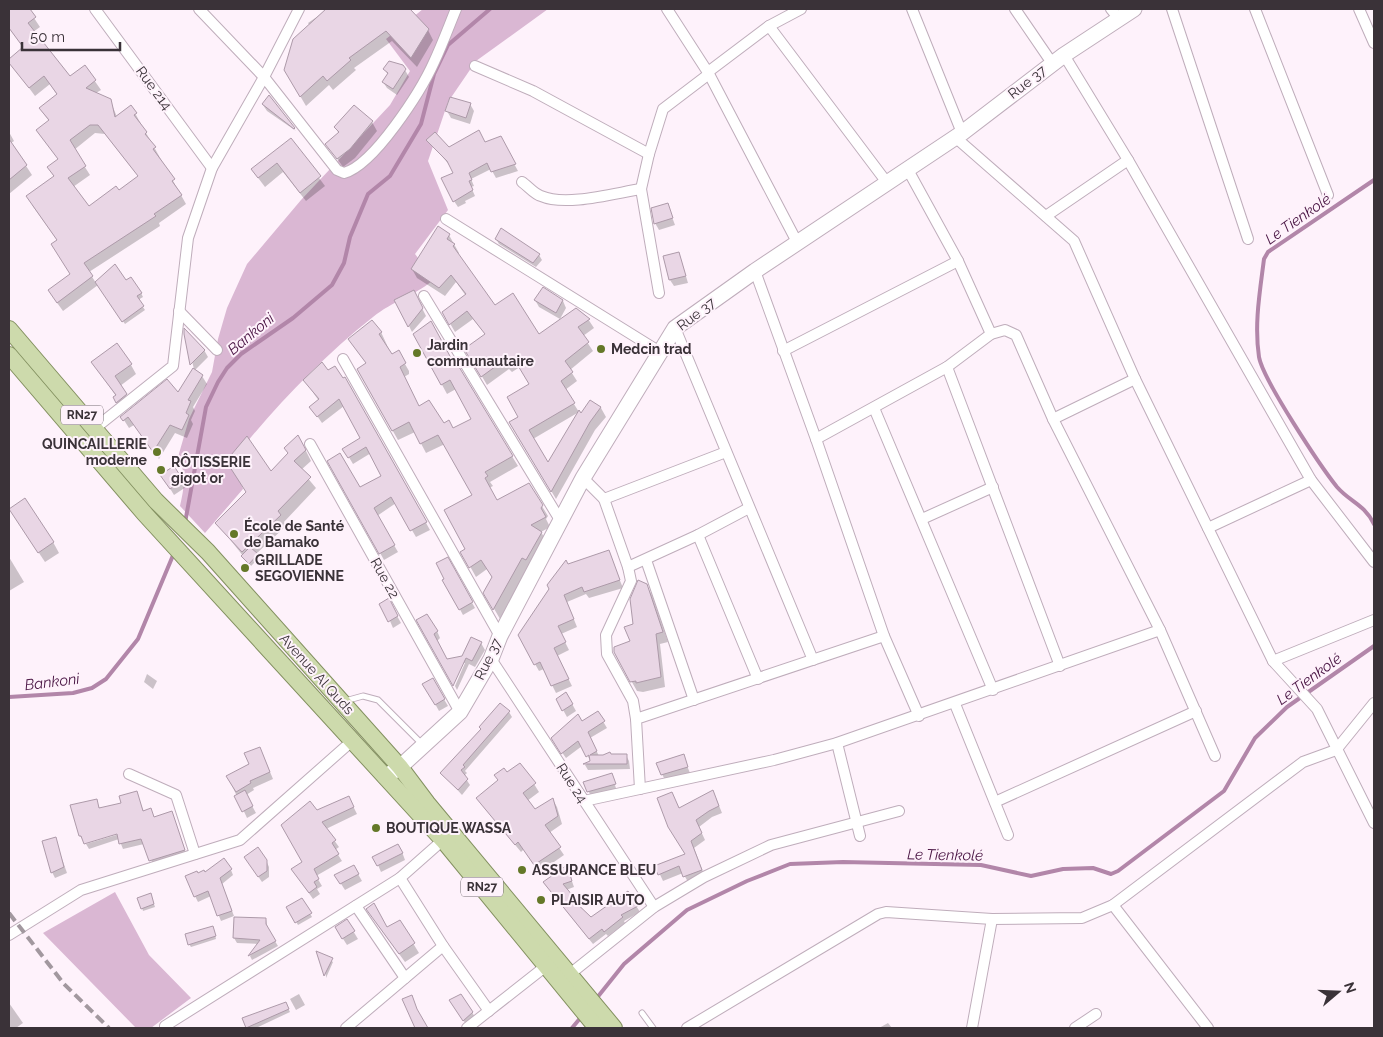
<svg xmlns="http://www.w3.org/2000/svg" width="1383" height="1037" viewBox="0 0 1383 1037" font-family="Raleway,sans-serif">
	<rect width="100%" height="100%" fill="#fef2fb"/>
	<!-- green -->
	<g fill="#dab7d3">
		<path d="M423 9H548L476 61 448 102 428 161 448 210 415 254 434 279C420 293 391 302 373 317 320 359 275 407 233 459L243 489 205 533 180 506C184 488 187 474 178 457L189 419 212 372 218 339 227 308 247 264 301 200 390 105 410 71 386 39Z"/>
		<path d="M115 892 149 955 191 998 151 1028H136L43 933Z"/>
	</g>
	<!-- shadow -->
	<g fill="#0003" fill-rule="evenodd">
		<path d="M9 9H28L40 27 33 32 70 77 85 67 101 90 96 93 110 100 117 117 131 106 186 204 159 223 160 226 89 272 96 283 115 266 126 282 141 293 143 297 138 300 145 310 125 324 98 285 63 311 55 300 71 275 58 241 32 205 54 177 49 168 59 160 37 131 49 121 40 109 57 95 50 84 35 96 9 61 24 48 9 28ZM95 133 105 134 139 177 119 192 89 207 73 187 90 175 74 150Z"/>
		<path d="M328 9H363L361 11 369 9H395L400 17 428 30 433 40 417 67 392 41 354 68 356 70 333 90 329 85 306 106 285 70 310 26 308 23Z"/>
		<path d="M385 70H405L409 77 397 95 387 88 383 82 388 75Z"/>
		<path d="M269 97 294 129 296 131 267 111 263 105Z"/>
		<path d="M470 104 474 111 470 124 451 118 447 111Z"/>
		<path d="M372 122 377 131 355 158 343 167 327 144 339 134 335 127Z"/>
		<path d="M9 132 14 141 11 143 32 175 9 194Z"/>
		<path d="M500 138 518 171 496 178 491 169 471 179 474 186 471 187 475 196 465 201 466 203 458 207 454 201V174L451 167 428 140 449 148 485 144Z"/>
		<path d="M291 140 325 186 306 201 283 172 265 187 252 170Z"/>
		<path d="M667 204 675 225 659 230 655 223Z"/>
		<path d="M439 228 449 235 459 253 458 255 495 306 538 336 576 309 586 316 594 328 583 336 593 351 570 370 577 381 565 390 579 412 533 439 548 465 590 402 601 408 606 417 595 430 556 499 511 423 520 418 531 384 520 367 512 372 509 369 487 385 466 349 486 335 473 319 455 332 444 313 466 296 456 282 445 296 417 278 412 269Z"/>
		<path d="M496 239 539 255 542 260 536 267 499 244Z"/>
		<path d="M679 253 688 283 674 286 670 280Z"/>
		<path d="M543 289 563 301 566 308 560 319 539 307 535 300Z"/>
		<path d="M417 298 426 316 412 332 409 326Z"/>
		<path d="M381 332 392 356 398 352 409 371V374L404 377 419 407 453 430 473 419 456 389 447 394 415 335 451 360 452 359 518 466 490 482 493 486 489 488 497 501 529 485 548 516 546 519 550 527 541 532 547 542 528 567 500 619 485 593 493 578 487 569 476 577 462 552 467 550 474 496 445 444 426 453 415 432 398 440 358 370 367 364 349 339Z"/>
		<path d="M185 334 204 350 208 357 194 371 202 376 207 384 193 407 195 411 191 420 193 424 187 438 175 433 159 459 134 425 129 428 122 417 178 394 194 369Z"/>
		<path d="M131 365 136 374 120 386 132 404 122 411 114 398 116 396 99 372Z"/>
		<path d="M328 372 343 380 345 379 430 530 416 537 396 503 377 516 398 552 384 560 329 461 359 488 383 477 371 453 353 464 344 449 362 438 344 406 322 423 311 407 319 401 305 381Z"/>
		<path d="M304 447 311 461 301 470 316 488 284 522 286 526 256 554 259 558 251 566 217 523 270 473Z"/>
		<path d="M173 468 186 487 174 495 166 482Z"/>
		<path d="M17 520 53 542 59 553 45 562Z"/>
		<path d="M608 551 623 588 589 598 586 594 567 602 577 627 561 634 569 650 557 656 572 686 556 693 544 669 539 671 535 664 568 565Z"/>
		<path d="M9 557 24 582 9 591Z"/>
		<path d="M447 559 475 608 463 615 444 580Z"/>
		<path d="M646 585 652 595 668 642 660 644 665 687 643 692 637 691 615 652 631 642Z"/>
		<path d="M388 600 401 623 393 628 390 621Z"/>
		<path d="M418 620 437 631 440 638 437 641 447 660 463 657 481 643 485 650 475 667 469 664 457 690 455 686 465 663H462L453 683Z"/>
		<path d="M147 674 157 681 153 689 144 682Z"/>
		<path d="M432 679 448 706 439 711 424 684Z"/>
		<path d="M566 693 576 711 567 717 557 699Z"/>
		<path d="M509 712 512 717 465 771 467 773 464 776 470 785 462 795 442 773 481 730 480 728Z"/>
		<path d="M598 713 607 728 590 738 599 756 626 755 629 761 630 769 588 770 585 765 591 762 582 746 566 758 556 744Z"/>
		<path d="M263 755 273 779 253 788 254 790 246 795 256 813 247 818 228 777Z"/>
		<path d="M683 756 690 773 665 780 662 774Z"/>
		<path d="M507 774 534 784 539 792 527 801 535 811 553 800 557 807 562 824 549 833 564 855 541 871H538L524 849 521 852 483 806Z"/>
		<path d="M611 774 617 791 592 799 585 783Z"/>
		<path d="M136 793 144 812 154 818 171 812 187 856 154 866 144 844 123 849 119 839 89 849 86 844 123 833 122 831 84 841 80 836 96 800 100 809 123 804Z"/>
		<path d="M672 793 679 809 716 798 722 813 712 817 699 827 705 840 694 848 705 877 688 882 683 873 663 881 656 866 686 855Z"/>
		<path d="M352 804 357 814 326 829 339 847 335 850 342 861 316 876 322 886 317 889 320 894 313 899 297 876 303 862 317 811Z"/>
		<path d="M55 839 67 873 55 878 52 872Z"/>
		<path d="M402 852 405 860 381 872 378 865Z"/>
		<path d="M266 860 269 867V877L262 882 249 863Z"/>
		<path d="M354 867 362 881 345 890 336 876Z"/>
		<path d="M567 867 574 887 566 890 591 919 628 893 640 912 624 921 625 923 608 936 606 934 593 944 544 883Z"/>
		<path d="M231 870 233 875 222 884 234 916 221 921 211 896 198 902 195 896 197 874Z"/>
		<path d="M152 898 155 907 143 911 142 908Z"/>
		<path d="M302 900 312 917 298 925 288 907Z"/>
		<path d="M236 918 266 919 268 930 278 946 252 960 250 956 259 944 237 943 234 938Z"/>
		<path d="M373 918 387 928 400 922 419 953 405 962Z"/>
		<path d="M347 921 358 939 347 945 336 928Z"/>
		<path d="M214 930 216 939 191 947 189 944Z"/>
		<path d="M318 953 333 962 326 978V976Z"/>
		<path d="M299 994 305 1005 296 1010 290 999Z"/>
		<path d="M9 1003 23 1023 16 1028H9Z"/>
		<path d="M287 1006 290 1012 256 1028H248L244 1019Z"/>
		<path d="M454 1007 472 1012 476 1019 468 1027Z"/>
		<path d="M888 1023 892 1028H879Z"/>
	</g>
	<g fill="none" stroke-linecap="round" stroke-linejoin="round">
		<!-- stream -->
		<g stroke="#b286a9" stroke-width="4">
			<path d="M1374 180 1268 252 1264 259C1260 291 1254 324 1259 357 1263 380 1321 467 1337 487 1350 502 1364 504 1374 524"/>
			<path d="M185 523 206 407 218 382 227 368 241 354 293 318 332 285 344 263 350 237 368 194 390 176 421 124 434 74 448 45 490 9"/>
			<path d="M9 697 73 693 92 688 106 679 138 639 174 553"/>
			<path d="M596 999 624 964 687 910 747 881 790 864 843 862 981 865 1031 876 1063 869 1093 868 1111 874 1118 871 1224 791 1255 738 1287 707 1374 646"/>
			<path d="M572 1028 582 1016"/>
		</g>
	</g>
	<!-- building -->
	<g fill="#e9d6e5" stroke="#ad9aa9" fill-rule="evenodd">
		<path d="M9 9H30L36 17 28 23 70 76 85 65 96 80 86 88 111 99 115 117 131 105 137 113 134 115 147 132 145 134 156 147 153 149 175 179 172 181 182 195 154 214 156 216 84 263 93 276 57 303 48 290 70 274 51 244 57 240 26 196 54 176 47 167 58 159 36 130 49 120 39 108 57 94 44 76 29 88 9 63V59L23 47 9 28ZM90 125H98L138 176 119 190 116 186 89 206 68 178 86 166 70 140Z"/>
		<path d="M326 9H410L429 29 411 58 386 31 349 58 351 60 327 81 323 76 300 97 284 70 293 39Z"/>
		<path d="M389 61 403 65 406 69 393 89 382 82 388 73 383 69Z"/>
		<path d="M269 95 295 128 294 129 262 104Z"/>
		<path d="M450 97 471 103 466 118 445 111Z"/>
		<path d="M354 105 373 121 350 149 337 159 325 144 339 132 334 127Z"/>
		<path d="M479 130 485 142 501 136 516 164 491 172 487 163 469 173 472 180 469 181 473 190 453 202 441 178 453 173 447 161 426 140 435 132 449 147Z"/>
		<path d="M291 138 321 176 300 193 277 163 258 178 251 169Z"/>
		<path d="M9 139 27 165 9 180Z"/>
		<path d="M668 203 673 218 654 224 651 208Z"/>
		<path d="M438 226 450 234 447 239 455 244 453 246 495 305 513 293 539 334 576 308 590 319 578 327 589 342 565 361 573 372 561 381 575 403 529 430 548 462 579 410 581 413 590 400 601 407 590 422 551 492 509 422 518 417 507 397 529 384 514 359 506 364 503 361 481 377 464 349 485 334 467 311 449 325 442 312 466 294 451 275 439 288 411 269Z"/>
		<path d="M501 228 540 254 533 263 495 239Z"/>
		<path d="M679 252 686 276 669 280 663 256Z"/>
		<path d="M115 264 126 280 131 277 142 293 137 296 144 306 122 322 95 282Z"/>
		<path d="M543 287 563 300 556 313 534 300Z"/>
		<path d="M414 290 423 308 408 327 394 300Z"/>
		<path d="M372 320 382 332 379 334 392 354 399 350 406 363 400 367 419 406 429 400 444 423 449 420 453 428 471 419 450 380 441 385 413 334 431 321 451 358 453 357 513 456 485 472 488 476 485 478 497 500 529 483 543 505 541 508 546 517 531 525 542 532 526 560 522 558 493 610 483 593 492 577 481 560 469 568 460 552 465 549 444 510 472 495 438 435 420 444 409 422 392 431 357 369 366 363 348 339Z"/>
		<path d="M184 328 205 350 190 365 184 334Z"/>
		<path d="M117 343 132 364 115 376 127 394 116 403 113 397 116 395 91 362Z"/>
		<path d="M322 362 328 370 335 366 343 378 345 377 427 522 410 531 391 497 374 508 395 545 379 554 327 461 340 453 360 487 381 476 366 447 348 458 342 449 360 438 339 399 317 417 309 407 319 399 303 380Z"/>
		<path d="M193 368 203 375 188 400 191 401 186 413 189 415 182 430 170 425 153 452 128 417 123 421 120 417 167 379 178 392Z"/>
		<path d="M298 435 306 450 294 461 311 477 278 511 281 515 242 552 215 523 246 492 226 461 247 436 271 471 288 453 284 448Z"/>
		<path d="M174 466 183 480 170 489 160 475Z"/>
		<path d="M25 498 54 542 38 553 9 509Z"/>
		<path d="M250 547 258 554 249 564 241 556Z"/>
		<path d="M609 550 620 580 584 592 582 587 564 595 574 619 558 626 566 642 554 648 569 679 551 686 540 662 534 665 518 635 549 589 547 585 566 560 568 564Z"/>
		<path d="M448 557 473 602 459 610 442 580 444 579 436 563Z"/>
		<path d="M638 580 647 584 663 632 656 634 661 677 636 683V681L630 682 614 652V647L630 641 624 627 633 624 630 599Z"/>
		<path d="M389 598 398 616 388 622 379 604Z"/>
		<path d="M427 614 438 631 434 634 447 659 462 656 471 637 482 642 472 661 466 658 453 686 416 620Z"/>
		<path d="M433 678 445 699 435 705 422 684Z"/>
		<path d="M566 692 573 704 562 711 556 699Z"/>
		<path d="M500 703 510 711 463 765 465 767 461 770 468 779 458 790 440 773 481 729 479 727Z"/>
		<path d="M598 711 605 721 588 732 597 751 590 755H603L610 752 611 754H627V764H583L590 761 589 755 586 757 578 741 561 754 551 738 578 714 582 721Z"/>
		<path d="M260 747 270 772 250 781 251 783 236 792 226 776 249 764 244 753Z"/>
		<path d="M684 754 688 767 661 775 656 763Z"/>
		<path d="M520 763 536 783 523 793 535 809 553 798 558 816 545 825 561 847 534 865 518 842 515 845 476 798 498 780 494 775 504 768 507 772Z"/>
		<path d="M612 773 616 784 587 792 583 782Z"/>
		<path d="M245 790 253 806 242 812 234 796Z"/>
		<path d="M713 790 719 806 709 811 696 820 702 833 691 841 702 870 683 877 679 866 658 875 654 866 685 854 668 827 657 798 672 792 679 808Z"/>
		<path d="M137 791 143 811 151 808 154 817 172 811 185 850 149 861 141 839 119 844 117 834 84 844 81 836H79L70 805 97 799 99 808 121 803 119 796Z"/>
		<path d="M349 796 354 807 322 822 336 840 332 843 339 854 314 869 319 879 314 882 317 887 309 893 291 869 302 862 281 825 310 801 317 810Z"/>
		<path d="M56 837 64 867 51 873 42 841Z"/>
		<path d="M398 844 403 853 377 866 372 857Z"/>
		<path d="M258 847 267 860V871L258 877 244 857Z"/>
		<path d="M224 858 232 869 220 878 232 911 217 916 208 891 194 897 185 876 197 871 198 873 204 870 205 872Z"/>
		<path d="M354 865 359 874 340 884 334 875Z"/>
		<path d="M567 865 572 881 563 884 573 896 571 898 591 917 628 891 638 906 621 915 623 917 604 932 602 929 589 939 543 882Z"/>
		<path d="M151 893 154 904 141 909 137 898Z"/>
		<path d="M302 898 312 913 295 923 286 907Z"/>
		<path d="M374 903 387 927 400 920 415 943 399 954 366 909Z"/>
		<path d="M234 917 266 918V924L276 941 248 956 260 940 233 938Z"/>
		<path d="M347 919 355 931 342 939 335 927Z"/>
		<path d="M213 926 216 936 188 945 185 934Z"/>
		<path d="M316 951 333 958 324 976Z"/>
		<path d="M461 994 473 1012 463 1021 449 1000Z"/>
		<path d="M412 995 417 1009 428 1028H415L402 999Z"/>
		<path d="M286 1002 289 1009 246 1028 242 1018Z"/>
	</g>
	<g fill="none" stroke-linecap="round" stroke-linejoin="round">
		<!-- lane casing -->
		<g stroke="#bfadbb" stroke-width="7">
			<g id="lane">
				<path d="M345 701 363 696 378 700 422 744"/>
				<path d="M642 1013 653 1028"/>
			</g>
		</g>
		<!-- street casing -->
		<g stroke="#bfadbb" stroke-width="12">
			<g id="street">
				<path d="M95 9 212 168"/>
				<path d="M199 9 264 77 337 170 344 173C374 165 421 91 434 62 442 45 449 26 456 9"/>
				<path d="M667 9 709 74 797 242"/>
				<path d="M912 9 962 133"/>
				<path d="M1015 9 1052 63"/>
				<path d="M1111 9 1119 19"/>
				<path d="M1172 9 1248 239"/>
				<path d="M1255 9 1328 195"/>
				<path d="M1359 9 1374 43"/>
				<path d="M769 26 888 184"/>
				<path d="M1064 55 1128 160 1311 480 1374 562"/>
				<path d="M475 66 533 91 649 154"/>
				<path d="M708 72 769 26 801 9"/>
				<path d="M955 137 1074 241 1135 379 1273 661 1317 709 1374 823"/>
				<path d="M908 170 958 261 991 334"/>
				<path d="M522 182C528 186 534 194 541 196 566 207 615 193 641 189"/>
				<path d="M1046 216 1128 160"/>
				<path d="M446 219 660 352"/>
				<path d="M755 271 816 439 884 636 919 716"/>
				<path d="M659 293 641 189 649 154 663 109 709 74"/>
				<path d="M424 296 560 520"/>
				<path d="M179 311 217 350"/>
				<path d="M675 328 813 660"/>
				<path d="M783 351 958 261"/>
				<path d="M343 359 500 636"/>
				<path d="M947 367 1060 666"/>
				<path d="M874 408 993 690"/>
				<path d="M1053 419 1135 379"/>
				<path d="M94 429 173 366 188 238 212 168 264 77 299 9"/>
				<path d="M816 439 947 367 991 334 1005 330 1016 335 1053 419 1160 630 1215 756"/>
				<path d="M310 444 460 712"/>
				<path d="M583 478 604 499 726 452"/>
				<path d="M604 499 628 567 631 581 606 635 607 654 633 701 636 719"/>
				<path d="M922 519 993 487"/>
				<path d="M1208 528 1311 480"/>
				<path d="M698 535 758 679"/>
				<path d="M646 560 694 700"/>
				<path d="M628 567 698 535 749 508"/>
				<path d="M491 659 654 907"/>
				<path d="M1273 661 1374 620"/>
				<path d="M955 704 1008 835"/>
				<path d="M837 743 860 836"/>
				<path d="M129 774 176 795 195 854"/>
				<path d="M640 789 636 719 884 636"/>
				<path d="M584 801 774 760 837 743 1160 630"/>
				<path d="M995 802 1196 711"/>
				<path d="M400 878 443 946 489 1011"/>
				<path d="M1113 905 1208 1028"/>
				<path d="M356 906 405 978"/>
				<path d="M9 935 81 890 240 840 352 741"/>
				<path d="M570 974 654 907 704 877 771 845 899 811"/>
				<path d="M168 1028 165 1026 400 878 443 840"/>
				<path d="M346 1028 443 946"/>
				<path d="M467 1028 546 966"/>
				<path d="M687 1028 878 914 886 912 992 919 1082 918 1113 905 1303 762 1336 750 1374 703"/>
				<path d="M972 1028 992 919"/>
				<path d="M1075 1028 1096 1014"/>
			</g>
		</g>
		<!-- secondary casing -->
		<g stroke="#bfadbb" stroke-width="17">
			<path id="secondary" d="M385 777 400 767 460 712 491 659 500 636 583 478 675 328 755 271 962 133 1064 55 1134 9"/>
		</g>
		<!-- primary casing -->
		<g stroke="#839060" stroke-width="18">
			<g id="primary">
				<path d="M9 329 156 501 208 552 400 767 427 803 614 1028"/>
				<path d="M9 355 144 513 443 840 597 1028"/>
			</g>
		</g>
		<!-- lane -->
		<use href="#lane" stroke="#fff" stroke-width="5"/>
		<!-- street -->
		<use href="#street" stroke="#fff" stroke-width="10"/>
		<!-- secondary -->
		<use href="#secondary" stroke="#fff" stroke-width="15"/>
		<!-- primary -->
		<use href="#primary" stroke="#cddaac" stroke-width="16"/>
		<!-- rail -->
		<path stroke="#a2989f" stroke-width="4" stroke-dasharray="10 5" stroke-linecap="butt" d="M9 913 64 984 109 1028"/>
	</g>
	<!-- markers -->
	<g fill="#647828" stroke="#fef2fb" stroke-width="2">
		<circle cx="601" cy="349" r="5"/>
		<circle cx="417" cy="353" r="5"/>
		<circle cx="157" cy="452" r="5"/>
		<circle cx="161" cy="470" r="5"/>
		<circle cx="234" cy="534" r="5"/>
		<circle cx="245" cy="568" r="5"/>
		<circle cx="376" cy="828" r="5"/>
		<circle cx="522" cy="870" r="5"/>
		<circle cx="541" cy="900" r="5"/>
	</g>
	<g text-anchor="middle" dominant-baseline="central" stroke-width="4" stroke-linejoin="round" paint-order="stroke">
		<!-- shield labels -->
		<g fill="#fef2fb" stroke="#756c72" stroke-width="1">
			<rect x="61" y="405.5" width="42" height="19" rx="4"/>
			<rect x="461" y="877.5" width="42" height="19" rx="4"/>
		</g>
		<g font-size="12" font-weight="bold" fill="#3a3238">
			<text x="82" y="415">RN27</text>
			<text x="482" y="887">RN27</text>
		</g>
		<!-- street labels -->
		<g font-size="14" fill="#3a3238" stroke="#fef2fb">
			<text transform="translate(1027 82) rotate(-38)">Rue 37</text>
			<text transform="translate(154 88) rotate(54)">Rue 214</text>
			<text transform="translate(696 314) rotate(-37)">Rue 37</text>
			<text transform="translate(385 578) rotate(61)">Rue 22</text>
			<text transform="translate(488 659) rotate(-64)">Rue 37</text>
			<text transform="translate(317 674) rotate(48)">Avenue Al Quds</text>
			<text transform="translate(572 783) rotate(57)">Rue 24</text>
		</g>
		<!-- poi labels -->
		<g font-size="14" font-weight="bold" fill="#3a3238" stroke="#fef2fb" text-anchor="start">
			<text x="427" y="345">Jardin<tspan x="427" dy="16">communautaire</tspan></text>
			<text x="611" y="349">Medcin trad</text>
			<text x="147" y="444" text-anchor="end">QUINCAILLERIE<tspan x="147" dy="16">moderne</tspan></text>
			<text x="171" y="462">RÔTISSERIE<tspan x="171" dy="16">gigot or</tspan></text>
			<text x="244" y="526">École de Santé<tspan x="244" dy="16">de Bamako</tspan></text>
			<text x="255" y="560">GRILLADE<tspan x="255" dy="16">SEGOVIENNE</tspan></text>
			<text x="386" y="828">BOUTIQUE WASSA</text>
			<text x="532" y="870">ASSURANCE BLEU</text>
			<text x="551" y="900">PLAISIR AUTO</text>
		</g>
		<!-- water labels -->
		<g font-size="15" font-style="italic" fill="#491443" stroke="#fef2fb">
			<text transform="translate(1298 219) rotate(-35)">Le Tienkolé</text>
			<text transform="translate(251 334) rotate(-40)">Bankoni</text>
			<text transform="translate(1309 679) rotate(-36)">Le Tienkolé</text>
			<text transform="translate(52 682) rotate(-7)">Bankoni</text>
			<text transform="translate(945 855) rotate(1)">Le Tienkolé</text>
		</g>
	</g>
	<!-- border -->
	<rect width="1383" height="1037" fill="none" stroke="#3a3238" stroke-width="20"/>
	<!-- north arrow -->
	<g transform="translate(1338 992) rotate(71)" stroke="#fef2fb" stroke-width="4" paint-order="stroke">
	<path d="M0-4L9 19L0 12L-9 19Z" fill="#3a3238"/>
	<text y="-8" font-size="14" font-weight="bold" text-anchor="middle" fill="#3a3238">N</text>
	</g>
	<!-- scale -->
	<path d="M22 42v8h98v-8" fill="none" stroke="#3a3238" stroke-width="2.5"/>
	<text x="30" y="42" font-size="15" fill="#3a3238" stroke="#fef2fb" stroke-width="4" paint-order="stroke">50 m</text>
</svg>
